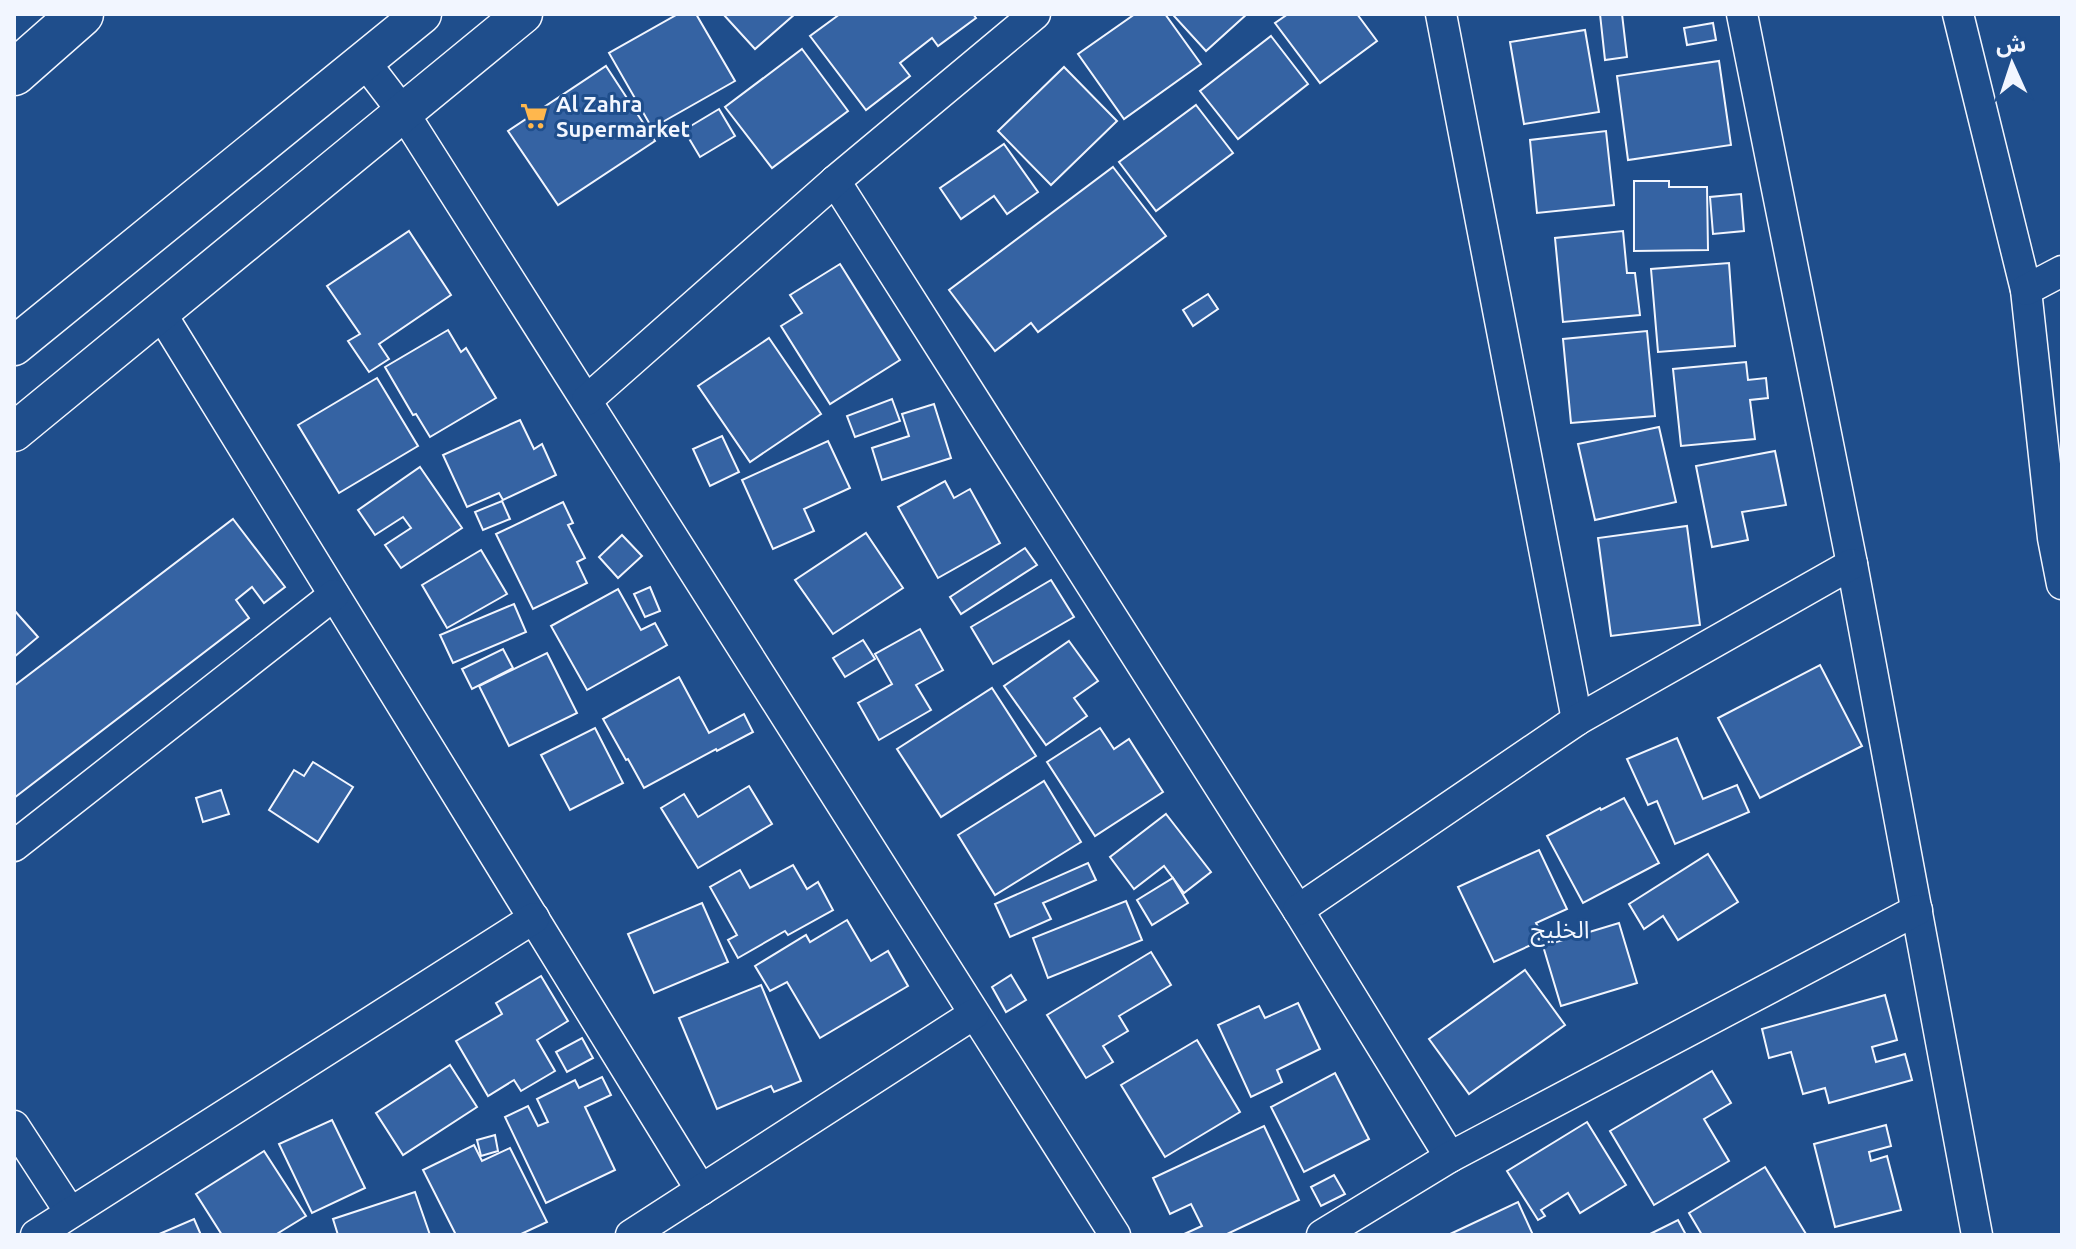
<svg xmlns="http://www.w3.org/2000/svg" width="2076" height="1249" viewBox="0 0 2076 1249" font-family="Ubuntu,'Noto Sans Arabic',sans-serif">
	<rect width="100%" height="100%" fill="#1f4e8c"/>
	<!-- building -->
	<g fill="#3563a3" stroke="#f2f6ff" stroke-width="2">
		<path d="M678 14H696L735 81 652 128 609 53Z"/>
		<path d="M723 14H795L755 49Z"/>
		<path d="M840 14H973L976 18 938 46 932 38 900 63 910 76 866 110 810 36Z"/>
		<path d="M1135 14H1165L1201 64 1124 119 1078 54Z"/>
		<path d="M1177 14H1247L1206 51 1174 16Z"/>
		<path d="M1288 14H1357L1377 41 1320 83 1275 23Z"/>
		<path d="M1600 14H1622L1627 57 1605 60Z"/>
		<path d="M1713 23 1716 40 1687 45 1684 28Z"/>
		<path d="M1585 30 1599 112 1524 124 1510 42Z"/>
		<path d="M1271 36 1308 84 1238 139 1200 91Z"/>
		<path d="M802 49 848 111 772 168 725 107Z"/>
		<path d="M1719 61 1731 145 1628 160 1617 76Z"/>
		<path d="M606 66 655 141 558 205 508 131Z"/>
		<path d="M1064 67 1117 121 1051 185 998 131Z"/>
		<path d="M1196 105 1233 153 1156 211 1119 162Z"/>
		<path d="M719 109 735 136 700 157 684 130Z"/>
		<path d="M1606 131 1614 205 1537 213 1530 140Z"/>
		<path d="M1004 144 1038 192 1007 214 994 196 961 219 940 188Z"/>
		<path d="M1113 167 1166 236 1038 332 1031 323 995 351 949 290Z"/>
		<path d="M1634 181H1669V187H1707L1708 250 1634 251Z"/>
		<path d="M1741 194 1744 231 1713 234 1710 197Z"/>
		<path d="M409 231 451 295 379 344 389 359 369 372 348 341 360 334 327 286Z"/>
		<path d="M1623 231 1627 273H1635L1640 315 1563 322 1555 238Z"/>
		<path d="M1729 263 1735 346 1658 352 1651 269Z"/>
		<path d="M840 264 900 360 830 404 781 326 802 313 790 295Z"/>
		<path d="M1208 294 1218 309 1193 326 1183 310Z"/>
		<path d="M448 330 461 352 466 348 496 398 430 437 416 414 413 415 385 367Z"/>
		<path d="M1647 331 1655 416 1571 423 1563 339Z"/>
		<path d="M769 338 821 414 750 462 698 386Z"/>
		<path d="M1746 362 1748 380 1766 378 1768 398 1750 400 1755 439 1681 446 1673 369Z"/>
		<path d="M377 378 418 446 339 493 298 425Z"/>
		<path d="M892 399 900 421 855 437 847 416Z"/>
		<path d="M934 404 951 458 882 480 872 448 909 436 902 414Z"/>
		<path d="M520 420 534 449 542 444 556 475 503 500 499 493 467 507 443 455Z"/>
		<path d="M1659 427 1676 502 1595 520 1578 444Z"/>
		<path d="M722 436 739 472 710 486 693 449Z"/>
		<path d="M828 441 850 488 804 509 814 531 773 549 742 480Z"/>
		<path d="M1775 451 1786 505 1742 512 1748 540 1712 547 1696 466Z"/>
		<path d="M420 467 462 528 401 568 385 545 411 528 403 517 375 535 358 510Z"/>
		<path d="M945 481 954 498 970 489 1000 543 938 578 898 507Z"/>
		<path d="M502 501 510 519 483 530 475 512Z"/>
		<path d="M563 502 573 523 568 525 585 558 577 562 587 583 533 609 496 534Z"/>
		<path d="M233 519 285 587 264 603 252 587 236 600 249 618 14 798V686Z"/>
		<path d="M1687 526 1700 625 1611 636 1598 538Z"/>
		<path d="M866 533 903 588 833 634 795 580Z"/>
		<path d="M622 535 642 556 618 578 599 557Z"/>
		<path d="M1025 548 1037 565 961 614 950 597Z"/>
		<path d="M481 550 507 594 447 628 422 585Z"/>
		<path d="M1051 580 1074 617 993 664 971 627Z"/>
		<path d="M650 587 660 611 645 617 634 594Z"/>
		<path d="M618 589 641 630 655 623 667 645 587 690 551 626Z"/>
		<path d="M514 604 526 632 453 663 440 635Z"/>
		<path d="M14 610 38 637 14 657Z"/>
		<path d="M920 629 943 670 916 685 931 710 879 740 858 703 892 684 875 654Z"/>
		<path d="M863 640 875 659 845 677 833 658Z"/>
		<path d="M1069 641 1098 681 1074 698 1087 716 1046 745 1004 686Z"/>
		<path d="M503 649 513 668 472 689 462 669Z"/>
		<path d="M547 653 577 713 509 746 479 686Z"/>
		<path d="M1820 665 1862 746 1760 798 1718 718Z"/>
		<path d="M679 677 709 733 744 714 753 732 717 751 716 749 644 788 628 759 626 760 603 719Z"/>
		<path d="M992 688 1036 756 941 817 897 749Z"/>
		<path d="M595 728 623 783 570 810 541 755Z"/>
		<path d="M1100 728 1114 749 1129 739 1163 792 1095 836 1047 762Z"/>
		<path d="M1677 738 1703 799 1737 785 1749 812 1675 844 1657 801 1648 805 1627 759Z"/>
		<path d="M313 762 353 787 318 842 269 810 294 770 304 776Z"/>
		<path d="M1044 781 1081 842 995 895 958 835Z"/>
		<path d="M749 786 772 824 698 868 661 808 684 794 698 817Z"/>
		<path d="M221 790 229 814 203 822 196 798Z"/>
		<path d="M1624 798 1659 863 1583 903 1547 836 1600 808 1601 810Z"/>
		<path d="M1166 814 1211 872 1184 893 1164 866 1134 889 1110 857Z"/>
		<path d="M1539 850 1567 909 1536 923 1544 939 1494 962 1458 887Z"/>
		<path d="M1708 854 1738 902 1678 940 1663 916 1644 929 1629 904Z"/>
		<path d="M1088 863 1096 880 1043 903 1051 919 1010 937 995 904Z"/>
		<path d="M793 865 807 889 818 882 833 910 788 935 785 931 738 958 728 940 737 935 710 887 740 870 750 888Z"/>
		<path d="M1173 878 1188 903 1152 925 1137 900Z"/>
		<path d="M1126 901 1142 940 1048 978 1033 938Z"/>
		<path d="M702 903 728 962 654 993 628 934Z"/>
		<path d="M847 920 871 961 888 951 908 986 820 1038 787 982 770 991 755 966 806 935 810 942Z"/>
		<path d="M1619 923 1637 983 1561 1006 1543 946Z"/>
		<path d="M1151 952 1171 985 1119 1016 1128 1031 1103 1046 1113 1062 1086 1078 1047 1015Z"/>
		<path d="M1525 970 1565 1025 1469 1094 1429 1039Z"/>
		<path d="M1011 975 1026 1000 1006 1012 992 987Z"/>
		<path d="M541 976 568 1021 537 1040 555 1071 521 1091 514 1080 488 1096 456 1041 502 1014 496 1003Z"/>
		<path d="M761 985 801 1081 774 1092 771 1086 717 1109 679 1018Z"/>
		<path d="M1885 995 1897 1040 1872 1047 1876 1062 1905 1054 1912 1080 1829 1103 1825 1088 1803 1094 1791 1052 1769 1058 1762 1029Z"/>
		<path d="M1298 1003 1320 1049 1277 1070 1282 1082 1251 1097 1218 1025 1259 1006 1265 1018Z"/>
		<path d="M582 1038 593 1058 567 1072 556 1052Z"/>
		<path d="M1197 1040 1240 1112 1165 1157 1121 1085Z"/>
		<path d="M450 1065 477 1107 403 1155 376 1113Z"/>
		<path d="M1712 1071 1731 1103 1704 1119 1729 1161 1654 1205 1610 1131Z"/>
		<path d="M1335 1073 1369 1139 1304 1172 1271 1107Z"/>
		<path d="M602 1077 611 1095 585 1107 615 1170 546 1203 505 1117 528 1106 538 1126 548 1122 537 1099 575 1080 579 1088Z"/>
		<path d="M332 1120 365 1188 312 1213 279 1144Z"/>
		<path d="M1587 1122 1626 1185 1580 1213 1568 1193 1541 1210 1545 1216 1538 1220 1507 1171Z"/>
		<path d="M1886 1125 1891 1146 1869 1152 1871 1161 1887 1156 1901 1210 1835 1227 1814 1144Z"/>
		<path d="M1264 1126 1299 1200 1225 1235H1182L1202 1226 1191 1204 1170 1214 1153 1178Z"/>
		<path d="M495 1135 498 1151 481 1156 477 1140Z"/>
		<path d="M474 1145 482 1161 510 1148 547 1222 519 1235H456L423 1170Z"/>
		<path d="M264 1151 306 1216 275 1235H222L196 1194Z"/>
		<path d="M1765 1167 1806 1234 1702 1235 1689 1213Z"/>
		<path d="M1334 1175 1345 1194 1321 1206 1311 1187Z"/>
		<path d="M415 1192 430 1235H338L333 1219Z"/>
		<path d="M1518 1202 1533 1235H1448Z"/>
		<path d="M194 1219 201 1235H157Z"/>
		<path d="M1678 1220 1686 1235H1648Z"/>
	</g>
	<g fill="none" stroke-linecap="round" stroke-linejoin="round">
		<!-- minor casing -->
		<g stroke="#f2f6ff" stroke-width="33">
			<g id="minor">
				<path d="M1441 14 1577 720"/>
				<path d="M1742 14 1852 564 1977 1235"/>
				<path d="M1958 14 2026 290 2053 538 2062 584"/>
				<path d="M364 61 403 112 1115 1235"/>
				<path d="M835 181 1298 910 1450 1157"/>
				<path d="M2026 290 2062 271"/>
				<path d="M160 312 701 1190"/>
				<path d="M587 400 835 181 1035 14"/>
				<path d="M14 846 334 595"/>
				<path d="M1298 910 1577 720 1852 564"/>
				<path d="M14 1126 70 1212"/>
				<path d="M36 1235 534 918"/>
				<path d="M631 1235 974 1014"/>
				<path d="M1322 1235 1450 1157 1917 910"/>
			</g>
		</g>
		<!-- tertiary casing -->
		<g stroke="#f2f6ff" stroke-width="41">
			<g id="tertiary">
				<path d="M14 346 422 14"/>
				<path d="M14 432 523 14"/>
			</g>
		</g>
		<!-- primary casing -->
		<g stroke="#f2f6ff" stroke-width="47">
			<path id="primary" d="M14 73 81 14"/>
		</g>
		<!-- minor -->
		<use href="#minor" stroke="#1f4e8c" stroke-width="30"/>
		<!-- tertiary -->
		<use href="#tertiary" stroke="#1f4e8c" stroke-width="38"/>
		<!-- primary -->
		<use href="#primary" stroke="#1f4e8c" stroke-width="44"/>
	</g>
	<!-- icons -->
	<defs>
		<g id="supermarket-bare" transform="scale(2.16)"><path d="M-6-5.5h2.5l.6 2H6L4.5 2H-2.5L-4.4-4H-6ZM-1.5 3.2a1.3 1.3 0 1 0 .1 0ZM3 3.2a1.3 1.3 0 1 0 .1 0Z" fill="#ffb74d" stroke="#1f4e8c" stroke-width="2.5" paint-order="stroke"/></g>
	</defs>
	<g fill-rule="evenodd">
		<use href="#supermarket-bare" x="534" y="116"/>
	</g>
	<g text-anchor="middle" dominant-baseline="central" stroke-width="6" stroke-linejoin="round" paint-order="stroke">
		<!-- poi labels -->
		<g font-size="22" font-weight="bold" fill="#f2f6ff" stroke="#1f4e8c" text-anchor="start">
			<text x="556" y="103">Al Zahra<tspan x="556" dy="25">Supermarket</tspan></text>
		</g>
		<!-- neighbourhood labels -->
		<g font-size="24" fill="#f2f6ff" stroke="#1f4e8c">
			<text x="1560" y="929">الخليج</text>
		</g>
	</g>
	<!-- border -->
	<rect width="2076" height="1249" fill="none" stroke="#f2f6ff" stroke-width="32"/>
	<!-- north arrow -->
	<g transform="translate(2012 64) rotate(357)" stroke="#1f4e8c" stroke-width="6" paint-order="stroke">
	<path d="M0-6L14 30L0 20L-14 30Z" fill="#f2f6ff"/>
	<text y="-12" font-size="22" font-weight="bold" text-anchor="middle" fill="#f2f6ff">ش</text>
	</g>
</svg>
